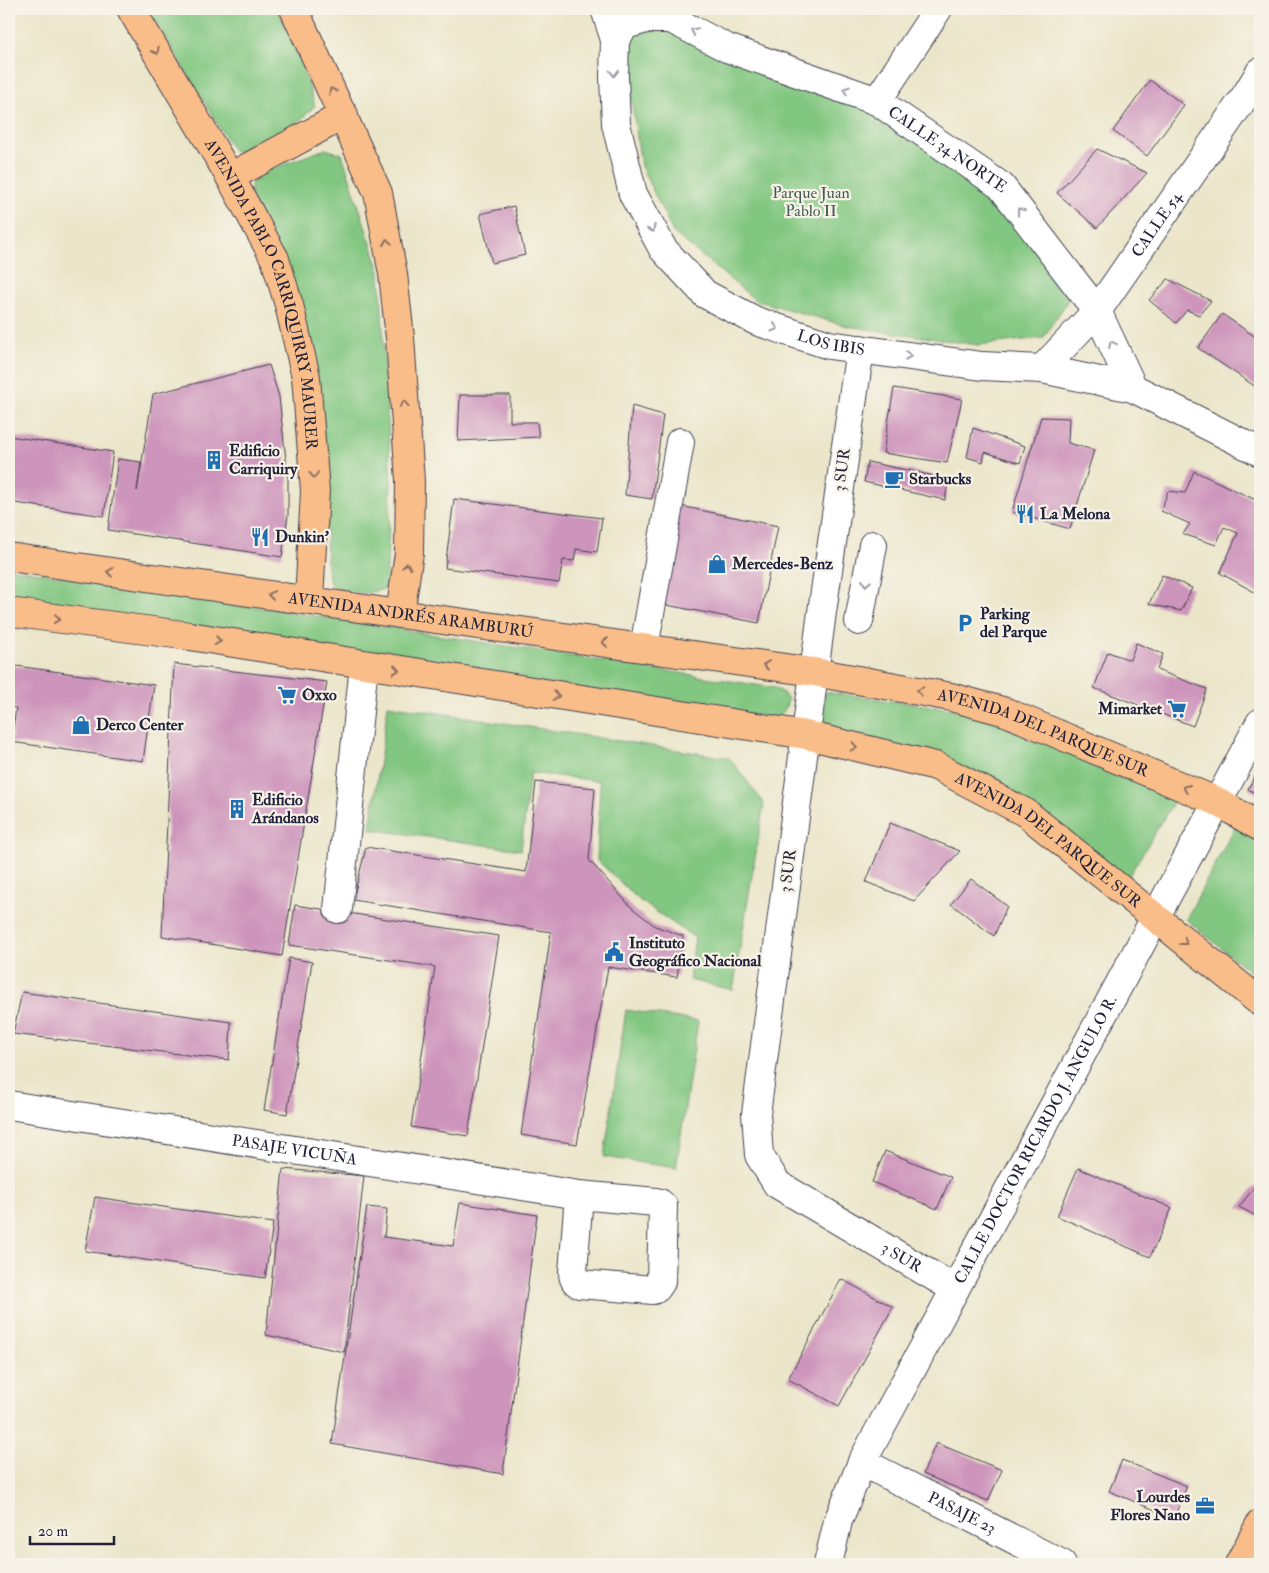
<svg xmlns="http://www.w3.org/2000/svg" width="1269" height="1573" viewBox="0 0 1269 1573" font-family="'IM FELL Double Pica',serif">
	<rect width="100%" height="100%" fill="#f7f3e8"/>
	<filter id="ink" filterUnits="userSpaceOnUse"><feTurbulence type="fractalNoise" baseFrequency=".02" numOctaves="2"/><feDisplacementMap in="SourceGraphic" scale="10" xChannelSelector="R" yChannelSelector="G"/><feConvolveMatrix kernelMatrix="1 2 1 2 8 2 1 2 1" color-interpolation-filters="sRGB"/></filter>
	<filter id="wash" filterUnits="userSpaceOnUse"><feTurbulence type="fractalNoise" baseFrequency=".0096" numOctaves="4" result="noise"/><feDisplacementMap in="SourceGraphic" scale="20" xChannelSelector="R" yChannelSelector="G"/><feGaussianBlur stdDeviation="1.12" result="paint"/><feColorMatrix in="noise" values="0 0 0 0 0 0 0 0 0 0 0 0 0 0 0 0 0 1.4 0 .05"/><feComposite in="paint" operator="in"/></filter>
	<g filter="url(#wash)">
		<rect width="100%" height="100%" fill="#ebe6ca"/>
		<!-- green -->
		<g fill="#82c781" stroke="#52745e">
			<path d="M148 9H277L301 62 315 106 290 130 250 156 233 150Z"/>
			<path d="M668 27 887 114 997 200 1064 281 1068 300 1043 338 978 345 847 326 755 300 673 232 641 166 626 59 637 28Z"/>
			<path d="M325 149 342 154 380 272 391 483 386 589 364 593 337 589 330 583 327 568 325 454 251 199V184L269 170Z"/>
			<path d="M9 568 775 688 783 693 788 699C786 708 784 714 775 718L9 604Z"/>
			<path d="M825 692 952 709 1008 724 1176 798 1127 879 1037 811 820 726Z"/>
			<path d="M388 705 729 758 764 803 733 990 689 980 695 938 639 900 597 860 600 781 530 773 521 850 370 829Z"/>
			<path d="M1236 825 1260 840V980L1186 919Z"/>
			<path d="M626 1010 698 1021 676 1168 604 1157Z"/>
		</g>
		<g id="blocks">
			<!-- building -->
			<g fill="#ce95bc">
				<path d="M1150 80 1184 105 1147 156 1113 131Z"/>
				<path d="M1097 149 1147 173 1097 228 1057 193Z"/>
				<path d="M514 206 525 255 492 263 480 214Z"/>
				<path d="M1168 279 1211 301 1199 315 1187 310 1176 323 1149 300Z"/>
				<path d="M1222 314 1260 340V381L1256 387 1198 348Z"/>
				<path d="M269 365 279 397 288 478V515L282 557 108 530 118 459 141 462 137 491 153 394Z"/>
				<path d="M894 388 962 399 947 463 883 453Z"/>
				<path d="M460 395H510V422H537L539 437 458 441Z"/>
				<path d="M632 406 663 415 652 499 625 495Z"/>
				<path d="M1041 417 1069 418 1068 443 1094 450 1070 529 1012 512Z"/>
				<path d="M973 428 1025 446 1020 463 985 452 983 462 967 457Z"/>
				<path d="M9 436 113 452 104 516 9 502Z"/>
				<path d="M868 462 949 479 945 500 864 482Z"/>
				<path d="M1194 471 1260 502V595L1220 573 1238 533 1224 527 1216 545 1183 534 1190 524 1161 511 1168 491 1185 493Z"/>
				<path d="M454 499 602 518 597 552 576 549 574 561 563 560 559 583 445 568Z"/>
				<path d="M675 505 778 526 759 623 656 603Z"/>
				<path d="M1162 575 1192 588 1181 611 1149 604Z"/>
				<path d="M1136 643 1163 654 1157 670 1207 689 1193 726 1094 688 1108 652 1130 660Z"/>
				<path d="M174 664 327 682 282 956 162 936Z"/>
				<path d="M9 665 154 685 143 761 11 742 16 708 9 707Z"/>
				<path d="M1260 767V796L1248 789Z"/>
				<path d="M536 782 595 788 589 860 631 907 655 926 683 936 677 977 608 967 577 1144 521 1135 551 932 353 900 366 847 526 872Z"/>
				<path d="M890 823 960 851 914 901 866 882Z"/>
				<path d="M971 879 1007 906 994 936 951 904Z"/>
				<path d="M295 905 499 936 468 1136 411 1127 435 967 289 945Z"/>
				<path d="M289 958 312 962 287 1114 264 1110Z"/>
				<path d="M22 992 231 1022 229 1060 13 1034Z"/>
				<path d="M885 1151 951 1177 937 1209 872 1182Z"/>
				<path d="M1078 1168 1172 1208 1150 1257 1057 1216Z"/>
				<path d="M283 1169 364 1176 344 1352 266 1335Z"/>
				<path d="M1260 1180V1218L1239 1207Z"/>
				<path d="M95 1197 273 1223 265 1278 85 1251Z"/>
				<path d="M460 1203 537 1215 503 1474 332 1444 367 1207 387 1209 384 1237 453 1246Z"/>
				<path d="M841 1279 893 1307 839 1406 788 1379Z"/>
				<path d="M936 1443 1002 1470 988 1501 923 1474Z"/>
				<path d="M1122 1460 1187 1486 1174 1518 1109 1491Z"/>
			</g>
		</g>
	</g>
	<g filter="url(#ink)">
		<use href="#blocks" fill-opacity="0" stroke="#403f50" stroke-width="1"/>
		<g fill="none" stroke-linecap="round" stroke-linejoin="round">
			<!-- minor casing -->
			<g stroke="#403f50" stroke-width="30">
				<g id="minor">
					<path id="s1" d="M605 9 615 40 614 77 616 124 633 194 663 249 705 294 756 321 829 345 982 366 1042 369 1133 388 1260 452"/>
					<path id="s2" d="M658 9 671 19 727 48 877 101 1001 186 1097 311 1133 388"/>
					<path d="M615 40 625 25 646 19H671"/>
					<path d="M877 101 938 9"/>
					<path id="s3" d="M860 349 822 612 756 1114 759 1155 777 1184 955 1289"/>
					<path id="s4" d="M1042 369 1097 311 1246 95 1260 72"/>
					<path d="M859 621 873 545"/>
					<path d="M644 648 680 442"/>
					<path d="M338 909 364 665"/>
					<path id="s5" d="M9 1105 579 1195 656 1202 660 1203 663 1206 661 1282 657 1288 653 1290 579 1284C574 1281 573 1278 573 1272L579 1195"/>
					<path id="s6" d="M862 1462 1062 1564"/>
					<path id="s7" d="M828 1564 838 1521 862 1462 1260 723"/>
				</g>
			</g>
			<!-- major casing -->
			<g stroke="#403f50" stroke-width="30">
				<g id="major">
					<path id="s8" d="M131 9 230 177 275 259 289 305 306 377 315 491 309 600"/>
					<path d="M294 9 378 193 393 274 400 338 410 481 409 553 400 614"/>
					<path d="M230 177 344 115"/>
					<path id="s9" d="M9 557 400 614 814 672 951 697 1006 712 1046 729 1218 802 1260 827"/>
					<path id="s10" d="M9 612 190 636 806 735 936 766 1026 813 1260 1002"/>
					<path d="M1239 1564 1260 1524"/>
				</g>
			</g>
			<!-- minor -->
			<use href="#minor" stroke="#fff" stroke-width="28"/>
			<!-- major -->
			<use href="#major" stroke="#f8bd89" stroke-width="28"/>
		</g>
		<!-- one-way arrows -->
		<defs><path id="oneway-chevron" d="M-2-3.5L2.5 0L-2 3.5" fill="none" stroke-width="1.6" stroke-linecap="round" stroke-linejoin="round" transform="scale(1.25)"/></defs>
		<g stroke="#9c9ca7">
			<use href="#oneway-chevron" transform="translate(694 31) rotate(-153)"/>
			<use href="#oneway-chevron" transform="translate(614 73) rotate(90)"/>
			<use href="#oneway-chevron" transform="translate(846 90) rotate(-161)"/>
			<use href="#oneway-chevron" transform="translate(1020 211) rotate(-127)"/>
			<use href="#oneway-chevron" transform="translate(652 229) rotate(62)"/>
			<use href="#oneway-chevron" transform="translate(775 328) rotate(18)"/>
			<use href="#oneway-chevron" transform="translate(1112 344) rotate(-115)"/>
			<use href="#oneway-chevron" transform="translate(908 356) rotate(8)"/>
			<use href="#oneway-chevron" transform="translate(866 583) rotate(100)"/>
		</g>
		<g stroke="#8d7062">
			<use href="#oneway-chevron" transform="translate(156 51) rotate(60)"/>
			<use href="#oneway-chevron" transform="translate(332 91) rotate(-115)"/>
			<use href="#oneway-chevron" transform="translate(387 242) rotate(-100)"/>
			<use href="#oneway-chevron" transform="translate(404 404) rotate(-94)"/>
			<use href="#oneway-chevron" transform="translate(314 475) rotate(86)"/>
			<use href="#oneway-chevron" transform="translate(407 566) rotate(-81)"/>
			<use href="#oneway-chevron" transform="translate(110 572) rotate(-172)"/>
			<use href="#oneway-chevron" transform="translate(271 595) rotate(-172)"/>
			<use href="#oneway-chevron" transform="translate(57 619) rotate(8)"/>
			<use href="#oneway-chevron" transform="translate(218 641) rotate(9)"/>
			<use href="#oneway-chevron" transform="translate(605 642) rotate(-172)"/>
			<use href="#oneway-chevron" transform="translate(766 665) rotate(-172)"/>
			<use href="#oneway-chevron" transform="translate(396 670) rotate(9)"/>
			<use href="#oneway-chevron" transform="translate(920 691) rotate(-170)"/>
			<use href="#oneway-chevron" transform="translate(556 696) rotate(9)"/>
			<use href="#oneway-chevron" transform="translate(854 747) rotate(14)"/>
			<use href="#oneway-chevron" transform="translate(1186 788) rotate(-157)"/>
			<use href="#oneway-chevron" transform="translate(1184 942) rotate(38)"/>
		</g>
	</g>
	<!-- icons -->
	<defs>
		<g id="building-bare" transform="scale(1.5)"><path d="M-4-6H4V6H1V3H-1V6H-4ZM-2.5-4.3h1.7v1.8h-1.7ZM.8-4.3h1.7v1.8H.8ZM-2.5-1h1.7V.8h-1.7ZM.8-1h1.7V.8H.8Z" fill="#1f6fb2" stroke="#f7f3e8" stroke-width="2.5" paint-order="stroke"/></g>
		<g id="cafe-bare" transform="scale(1.5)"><path d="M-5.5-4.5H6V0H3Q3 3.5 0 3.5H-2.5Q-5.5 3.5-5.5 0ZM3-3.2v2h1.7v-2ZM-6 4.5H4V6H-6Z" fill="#1f6fb2" stroke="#f7f3e8" stroke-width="2.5" paint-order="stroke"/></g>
		<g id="restaurant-bare" transform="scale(1.5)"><path d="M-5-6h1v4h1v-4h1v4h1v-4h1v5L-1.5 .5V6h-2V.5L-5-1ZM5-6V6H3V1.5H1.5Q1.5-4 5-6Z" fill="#1f6fb2" stroke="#f7f3e8" stroke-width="2.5" paint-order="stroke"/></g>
		<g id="shop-bare" transform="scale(1.5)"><path d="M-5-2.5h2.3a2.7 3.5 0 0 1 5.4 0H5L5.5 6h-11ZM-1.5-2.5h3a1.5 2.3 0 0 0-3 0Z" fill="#1f6fb2" stroke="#f7f3e8" stroke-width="2.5" paint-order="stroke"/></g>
		<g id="parking-bare" transform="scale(1.5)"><path d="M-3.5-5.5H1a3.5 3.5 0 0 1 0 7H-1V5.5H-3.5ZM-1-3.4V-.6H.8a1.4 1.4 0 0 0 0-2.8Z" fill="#1f6fb2" stroke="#f7f3e8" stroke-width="2.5" paint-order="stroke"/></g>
		<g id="supermarket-bare" transform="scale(1.5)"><path d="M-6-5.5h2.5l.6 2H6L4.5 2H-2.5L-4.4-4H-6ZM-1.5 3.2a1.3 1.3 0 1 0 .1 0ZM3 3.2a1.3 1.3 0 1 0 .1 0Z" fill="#1f6fb2" stroke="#f7f3e8" stroke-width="2.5" paint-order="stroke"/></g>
		<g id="civic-bare" transform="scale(1.5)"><path d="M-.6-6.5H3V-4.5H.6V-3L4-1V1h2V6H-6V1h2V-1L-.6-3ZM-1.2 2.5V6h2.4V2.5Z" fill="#1f6fb2" stroke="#f7f3e8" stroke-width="2.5" paint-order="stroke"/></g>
		<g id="office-bare" transform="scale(1.5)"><path d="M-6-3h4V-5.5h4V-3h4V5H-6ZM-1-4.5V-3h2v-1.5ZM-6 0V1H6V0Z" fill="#1f6fb2" stroke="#f7f3e8" stroke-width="2.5" paint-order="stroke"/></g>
	</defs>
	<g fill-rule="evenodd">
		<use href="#building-bare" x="214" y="460"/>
		<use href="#cafe-bare" x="894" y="479"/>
		<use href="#restaurant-bare" x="1025" y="514"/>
		<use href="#restaurant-bare" x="260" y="537"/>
		<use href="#shop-bare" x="717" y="564"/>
		<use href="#parking-bare" x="965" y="623"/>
		<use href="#supermarket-bare" x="287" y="695"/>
		<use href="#supermarket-bare" x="1177" y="709"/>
		<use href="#shop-bare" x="81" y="725"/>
		<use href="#building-bare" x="237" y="809"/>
		<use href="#civic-bare" x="614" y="952"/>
		<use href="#office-bare" x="1205" y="1506"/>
	</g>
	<g text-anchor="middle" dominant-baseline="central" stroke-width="4.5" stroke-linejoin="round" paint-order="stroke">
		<!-- street labels -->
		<g font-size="16" fill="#22223b" stroke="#f7f3e8">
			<text stroke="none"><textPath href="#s2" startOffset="324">CALLE 34 NORTE</textPath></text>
			<text stroke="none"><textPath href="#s4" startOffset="185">CALLE 54</textPath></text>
			<text stroke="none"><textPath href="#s8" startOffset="318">AVENIDA PABLO CARRIQUIRRY MAURER</textPath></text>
			<text stroke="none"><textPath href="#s1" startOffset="449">LOS IBIS</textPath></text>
			<text transform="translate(842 470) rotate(-82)">3 SUR</text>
			<text stroke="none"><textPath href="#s9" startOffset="406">AVENIDA ANDRÉS ARAMBURÚ</textPath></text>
			<text stroke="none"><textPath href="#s9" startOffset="1051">AVENIDA DEL PARQUE SUR</textPath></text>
			<text stroke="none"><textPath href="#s10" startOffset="1075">AVENIDA DEL PARQUE SUR</textPath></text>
			<text transform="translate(788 871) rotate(-82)">3 SUR</text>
			<text stroke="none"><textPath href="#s7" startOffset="474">CALLE DOCTOR RICARDO J. ANGULO R.</textPath></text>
			<text stroke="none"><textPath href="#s5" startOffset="289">PASAJE VICUÑA</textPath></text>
			<text stroke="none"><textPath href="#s3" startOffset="992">3 SUR</textPath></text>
			<text stroke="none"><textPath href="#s6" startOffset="112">PASAJE 23</textPath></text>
		</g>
		<!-- park labels -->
		<g font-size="16" fill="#445c54" stroke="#f7f3e8">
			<text x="811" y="193">Parque Juan<tspan x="811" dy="18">Pablo II</tspan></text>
		</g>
		<!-- poi labels -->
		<g font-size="16" font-weight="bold" fill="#22223b" stroke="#f7f3e8" text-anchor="start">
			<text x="229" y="451">Edificio<tspan x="229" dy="18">Carriquiry</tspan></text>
			<text x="909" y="479">Starbucks</text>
			<text x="1040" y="514">La Melona</text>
			<text x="275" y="537">Dunkin'</text>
			<text x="732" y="564">Mercedes-Benz</text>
			<text x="980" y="614">Parking<tspan x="980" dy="18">del Parque</tspan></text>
			<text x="302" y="695">Oxxo</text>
			<text x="1162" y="709" text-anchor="end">Mimarket</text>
			<text x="96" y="725">Derco Center</text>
			<text x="252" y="800">Edificio<tspan x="252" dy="18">Arándanos</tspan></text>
			<text x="629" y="943">Instituto<tspan x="629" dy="18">Geográfico Nacional</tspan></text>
			<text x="1190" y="1497" text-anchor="end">Lourdes<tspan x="1190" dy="18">Flores Nano</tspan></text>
		</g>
	</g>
	<!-- margin -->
	<rect width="1269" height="1573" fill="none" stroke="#f7f3e8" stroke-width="30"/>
	<!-- scale -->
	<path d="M30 1536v8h84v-8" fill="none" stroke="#22223b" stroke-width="2.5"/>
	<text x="38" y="1536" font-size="15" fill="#22223b" stroke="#f7f3e8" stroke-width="4" paint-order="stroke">20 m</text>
</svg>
